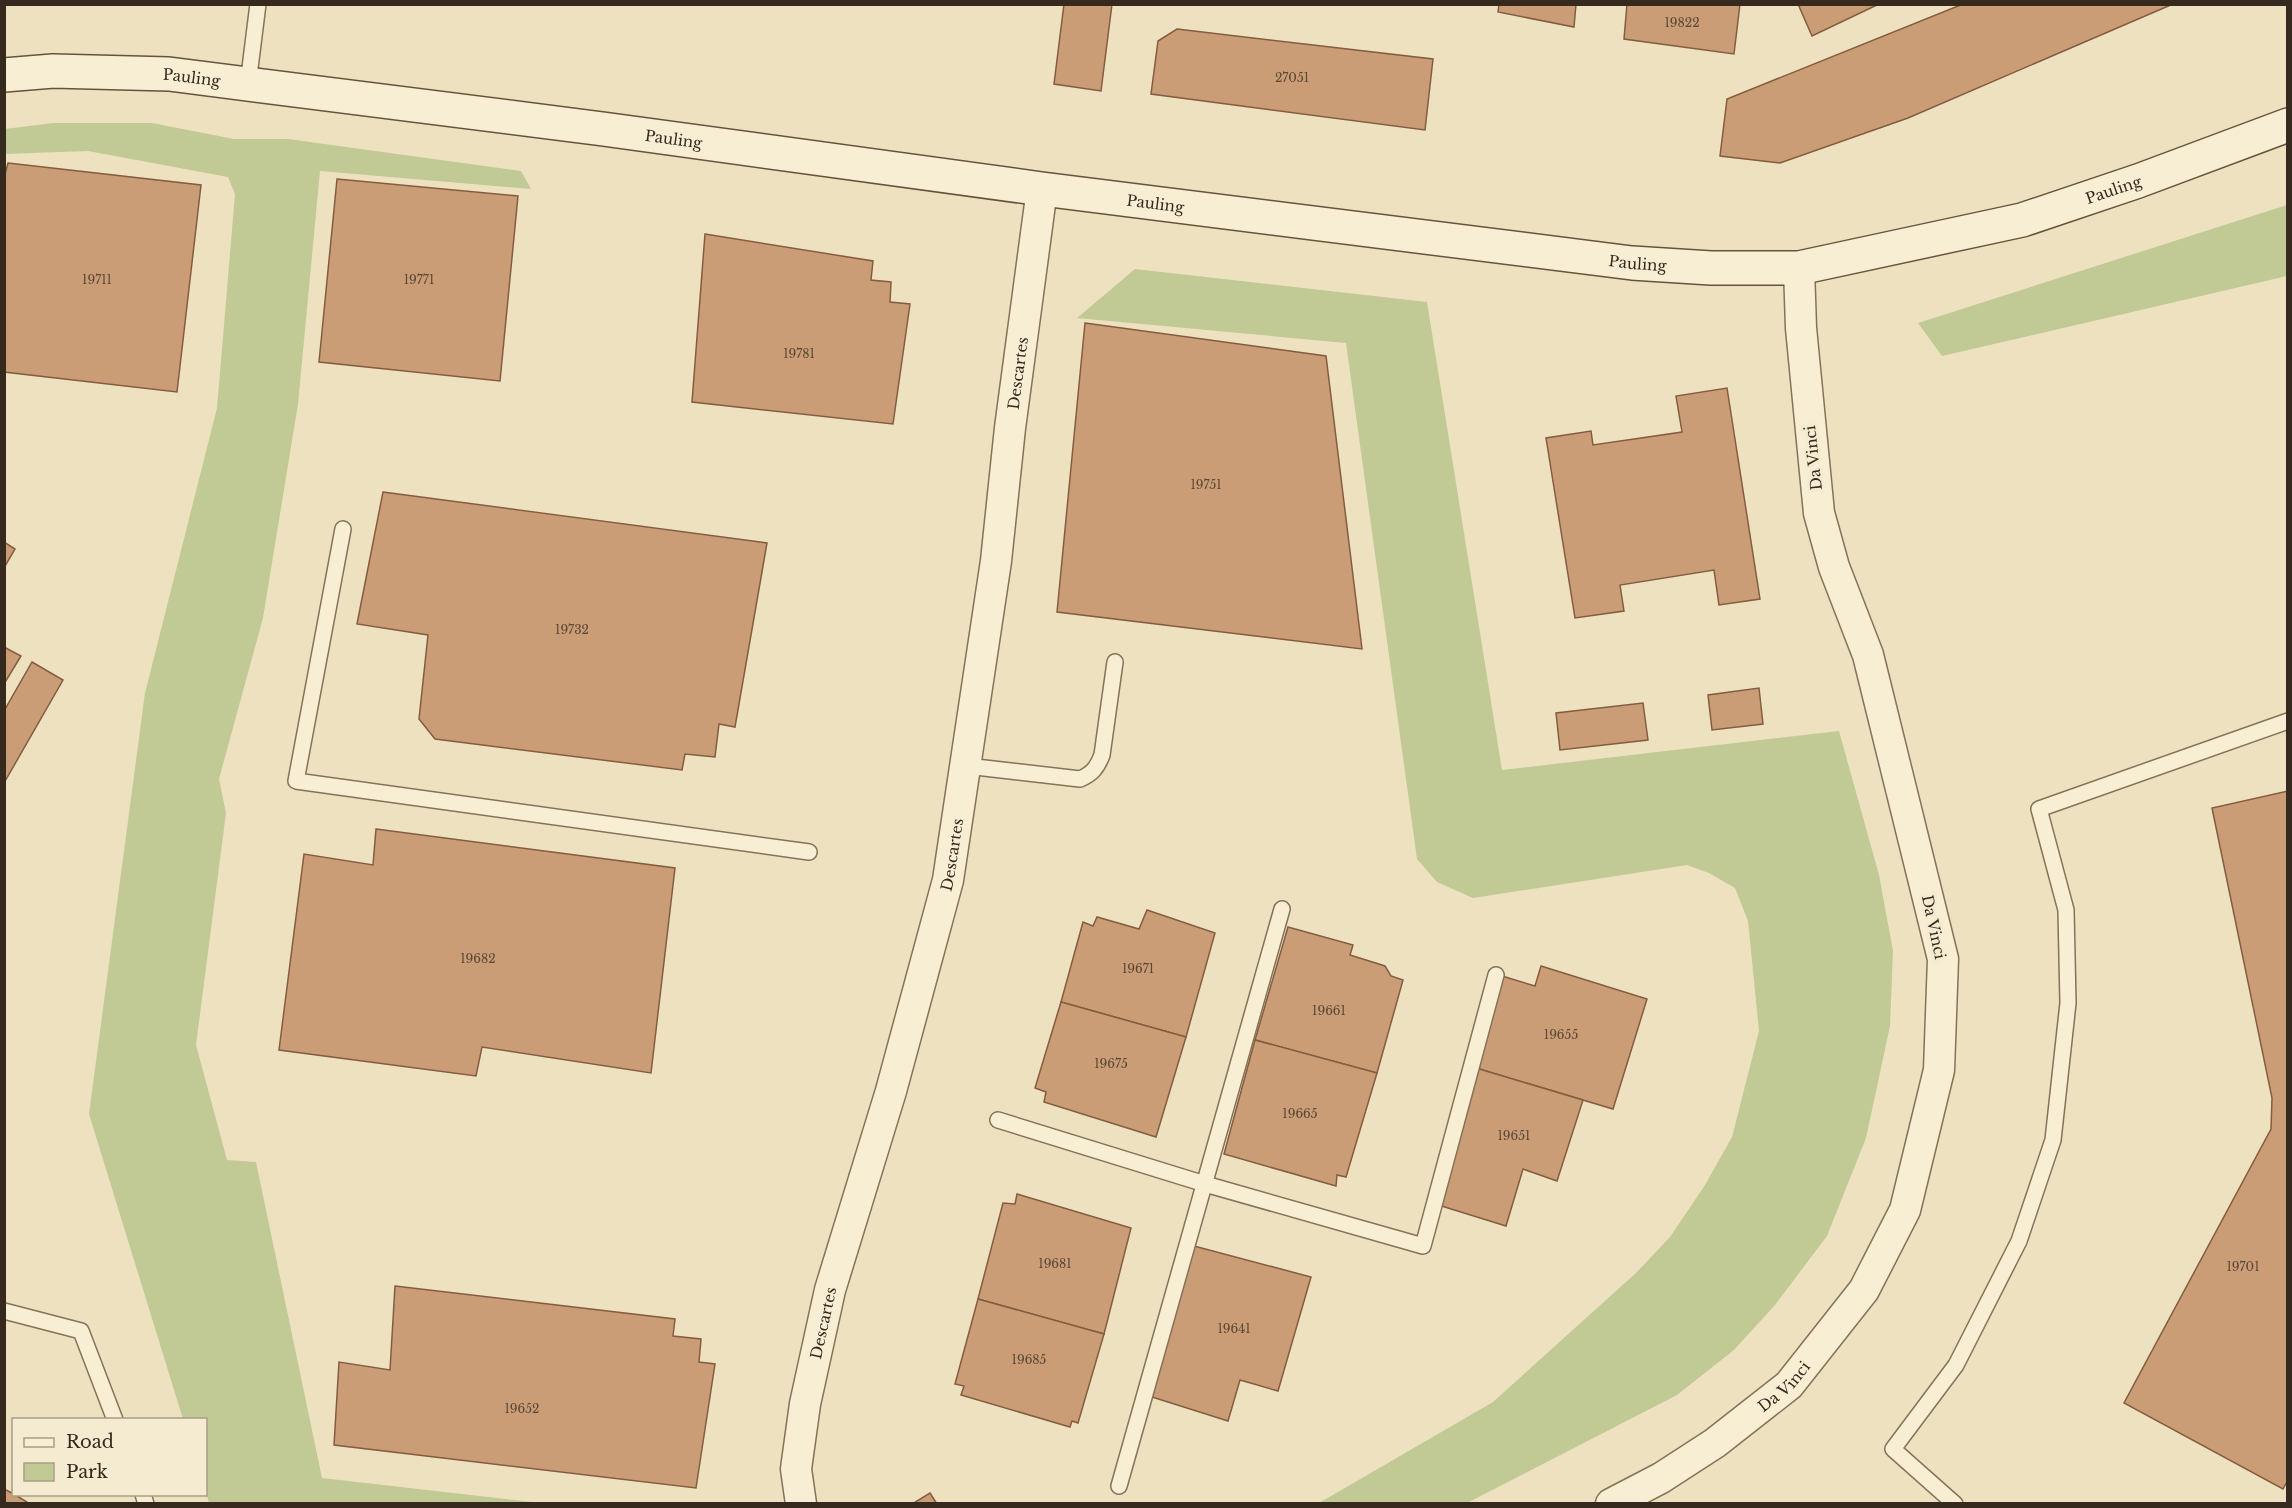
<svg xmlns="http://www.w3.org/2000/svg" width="2292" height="1508" viewBox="0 0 2292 1508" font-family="'Libre Baskerville',serif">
	<rect width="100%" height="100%" fill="#ede1c0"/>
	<!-- green -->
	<g fill="#c1ca95">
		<path d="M53 123H152L234 139H288L521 171 531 189 320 171 298 404 263 618 219 779 226 813 196 1045 227 1160 256 1162 322 1478 541 1503H209L206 1492V1420L183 1419 89 1114 145 693 217 408 235 194 228 177 88 151 5 154V129Z"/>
		<path d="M2287 205V276L1942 356 1918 323Z"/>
		<path d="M1135 269 1427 302 1502 770 1839 731 1879 875 1893 951 1890 1026 1866 1138 1827 1236 1775 1305 1734 1350 1677 1395 1467 1503H1319L1493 1402 1637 1272 1670 1237 1705 1185 1732 1137 1759 1031 1748 921 1735 888 1709 873 1687 865 1473 898 1437 882 1417 859 1346 343 1077 318Z"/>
	</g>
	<!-- building -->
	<g fill="#ca9d77" stroke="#845d3f" stroke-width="1.5">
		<path d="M1064 4H1112L1101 91 1054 84Z"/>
		<path d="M1499 4H1576L1574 27 1498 12Z"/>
		<path d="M1627 4H1740L1734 54 1624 39Z"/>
		<path d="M1798 4H1879L1812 36Z"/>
		<path d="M1963 4H2173L1908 118 1780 163 1720 156 1727 99Z"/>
		<path d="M1177 29 1433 59 1425 130 1151 94 1158 41Z"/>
		<path d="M8 163 201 185 177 392 4 372V178Z"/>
		<path d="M337 179 518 196 500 381 319 362Z"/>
		<path d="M705 234 873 261 871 280 891 282 890 302 910 304 893 424 692 402Z"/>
		<path d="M1085 323 1326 356 1362 649 1057 612Z"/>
		<path d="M1727 388 1760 599 1719 605 1714 570 1620 585 1624 611 1575 618 1546 438 1591 431 1593 445 1682 432 1676 396Z"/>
		<path d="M383 492 767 543 735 727 719 724 715 757 685 754 682 770 435 739 419 719 428 635 357 624Z"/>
		<path d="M4 542 15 549 4 568Z"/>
		<path d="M4 647 21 656 4 684Z"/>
		<path d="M32 662 63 680 4 783V711Z"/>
		<path d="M1759 688 1763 724 1712 730 1708 695Z"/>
		<path d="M1643 703 1648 740 1560 750 1556 713Z"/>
		<path d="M2288 791V1480L2283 1489 2124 1403 2271 1129 2272 1098 2212 808Z"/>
		<path d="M376 829 675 868 651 1073 482 1047 476 1076 279 1050 304 854 373 865Z"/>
		<path d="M1147 910 1215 933 1186 1037 1061 1002 1083 922 1093 926 1097 917 1139 929Z"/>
		<path d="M1288 927 1353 945 1350 955 1385 966 1391 976 1403 980 1377 1073 1255 1040Z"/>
		<path d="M1541 966 1647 999 1613 1109 1476 1068 1502 976 1535 986Z"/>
		<path d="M1061 1002 1186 1037 1156 1137 1044 1102 1046 1092 1035 1088Z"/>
		<path d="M1255 1040 1377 1073 1346 1177 1337 1175 1336 1186 1224 1154Z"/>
		<path d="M1476 1068 1583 1100 1557 1181 1523 1169 1506 1226 1435 1204Z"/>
		<path d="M1017 1194 1131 1228 1104 1334 978 1299 1003 1203 1015 1204Z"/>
		<path d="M1194 1246 1311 1277 1278 1391 1240 1380 1228 1421 1152 1397Z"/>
		<path d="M395 1286 675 1319 673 1336 701 1339 699 1362 715 1364 696 1488 334 1445 339 1362 390 1370Z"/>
		<path d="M978 1299 1104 1334 1078 1423 1072 1421 1070 1427 961 1395 964 1386 955 1384Z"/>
		<path d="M4 1489 14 1494 30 1504H4Z"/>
		<path d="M930 1493 937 1504H912Z"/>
	</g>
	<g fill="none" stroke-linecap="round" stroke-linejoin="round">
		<!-- lane casing -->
		<g stroke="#857259" stroke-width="18">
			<g id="lane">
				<path d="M248 84 258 4"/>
				<path d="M343 529 296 781 809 852"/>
				<path d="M967 766 1080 779C1092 774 1097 768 1102 755L1115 662"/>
				<path d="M998 1120 1205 1184 1423 1246 1496 975"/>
				<path d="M4 1311 81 1331 115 1420"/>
				<path d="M1119 1486 1282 909"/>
				<path d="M143 1494 146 1504"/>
				<path d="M1955 1504 1893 1449 1956 1365 2019 1241 2053 1140 2068 1003 2066 910 2039 809 2288 721"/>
			</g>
		</g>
		<!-- street casing -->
		<g stroke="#857259" stroke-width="33">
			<g id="street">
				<path id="s1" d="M801 1504 796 1469 805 1404 830 1290 891 1091 948 880 996 561 1010 428 1042 189"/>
				<path id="s2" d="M1611 1504 1661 1478 1715 1443 1789 1385 1864 1290 1905 1210 1939 1070 1943 959 1868 655 1834 567 1819 513 1801 328 1799 268"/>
			</g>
		</g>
		<!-- secondary casing -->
		<g stroke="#67533c" stroke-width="36">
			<g id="secondary">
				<path id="s3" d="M4 75 53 71 169 74 603 129 1042 189 1632 263 1711 268H1799L2022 220 2138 181 2288 125"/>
			</g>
		</g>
		<!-- lane -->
		<use href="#lane" stroke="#f8eed3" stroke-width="15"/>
		<!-- street -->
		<use href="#street" stroke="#f8eed3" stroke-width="30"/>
		<!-- secondary -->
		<use href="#secondary" stroke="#f8eed3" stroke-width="33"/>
	</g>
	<g text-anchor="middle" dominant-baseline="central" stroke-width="6" stroke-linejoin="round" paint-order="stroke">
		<!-- number labels -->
		<g font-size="12" fill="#5a4734">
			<text x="1682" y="22">19822</text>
			<text x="1292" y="77">27051</text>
			<text x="97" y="279">19711</text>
			<text x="419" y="279">19771</text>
			<text x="799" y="353">19781</text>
			<text x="1206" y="484">19751</text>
			<text x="572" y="629">19732</text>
			<text x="478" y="958">19682</text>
			<text x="1138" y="968">19671</text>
			<text x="1329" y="1010">19661</text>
			<text x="1561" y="1034">19655</text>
			<text x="1111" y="1063">19675</text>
			<text x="1300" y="1113">19665</text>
			<text x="1514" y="1135">19651</text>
			<text x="1055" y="1263">19681</text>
			<text x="2243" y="1266">19701</text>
			<text x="1234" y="1328">19641</text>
			<text x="1029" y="1359">19685</text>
			<text x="522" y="1408">19652</text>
		</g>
		<!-- street labels -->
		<g font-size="15" fill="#352a1d" stroke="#f4ebd0">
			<text stroke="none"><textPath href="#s3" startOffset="188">Pauling</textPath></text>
			<text stroke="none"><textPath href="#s3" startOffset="674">Pauling</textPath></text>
			<text stroke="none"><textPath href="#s3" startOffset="2132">Pauling</textPath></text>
			<text stroke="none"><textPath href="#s3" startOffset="1160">Pauling</textPath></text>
			<text stroke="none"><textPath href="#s3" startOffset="1646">Pauling</textPath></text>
			<text stroke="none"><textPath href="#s1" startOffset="1156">Descartes</textPath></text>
			<text transform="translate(1813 458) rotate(-96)">Da Vinci</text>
			<text stroke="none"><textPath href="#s1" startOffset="670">Descartes</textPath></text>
			<text transform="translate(1934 927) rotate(78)">Da Vinci</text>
			<text stroke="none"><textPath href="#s1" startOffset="184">Descartes</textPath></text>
			<text stroke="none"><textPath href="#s2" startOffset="210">Da Vinci</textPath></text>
		</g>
	</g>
	<!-- border -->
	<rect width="2292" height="1508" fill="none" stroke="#352a1d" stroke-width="12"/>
	<!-- legend -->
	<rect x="12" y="1418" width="195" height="78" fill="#f4ebd0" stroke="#a89e88" stroke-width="1.5"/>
	<rect x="24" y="1438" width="30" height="9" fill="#f8eed3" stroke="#a89e88" stroke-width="1.5"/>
	<text x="66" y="1448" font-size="18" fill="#352a1d">Road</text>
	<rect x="24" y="1463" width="30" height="18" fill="#c1ca95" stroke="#a89e88" stroke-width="1.5"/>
	<text x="66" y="1478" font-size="18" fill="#352a1d">Park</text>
</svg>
